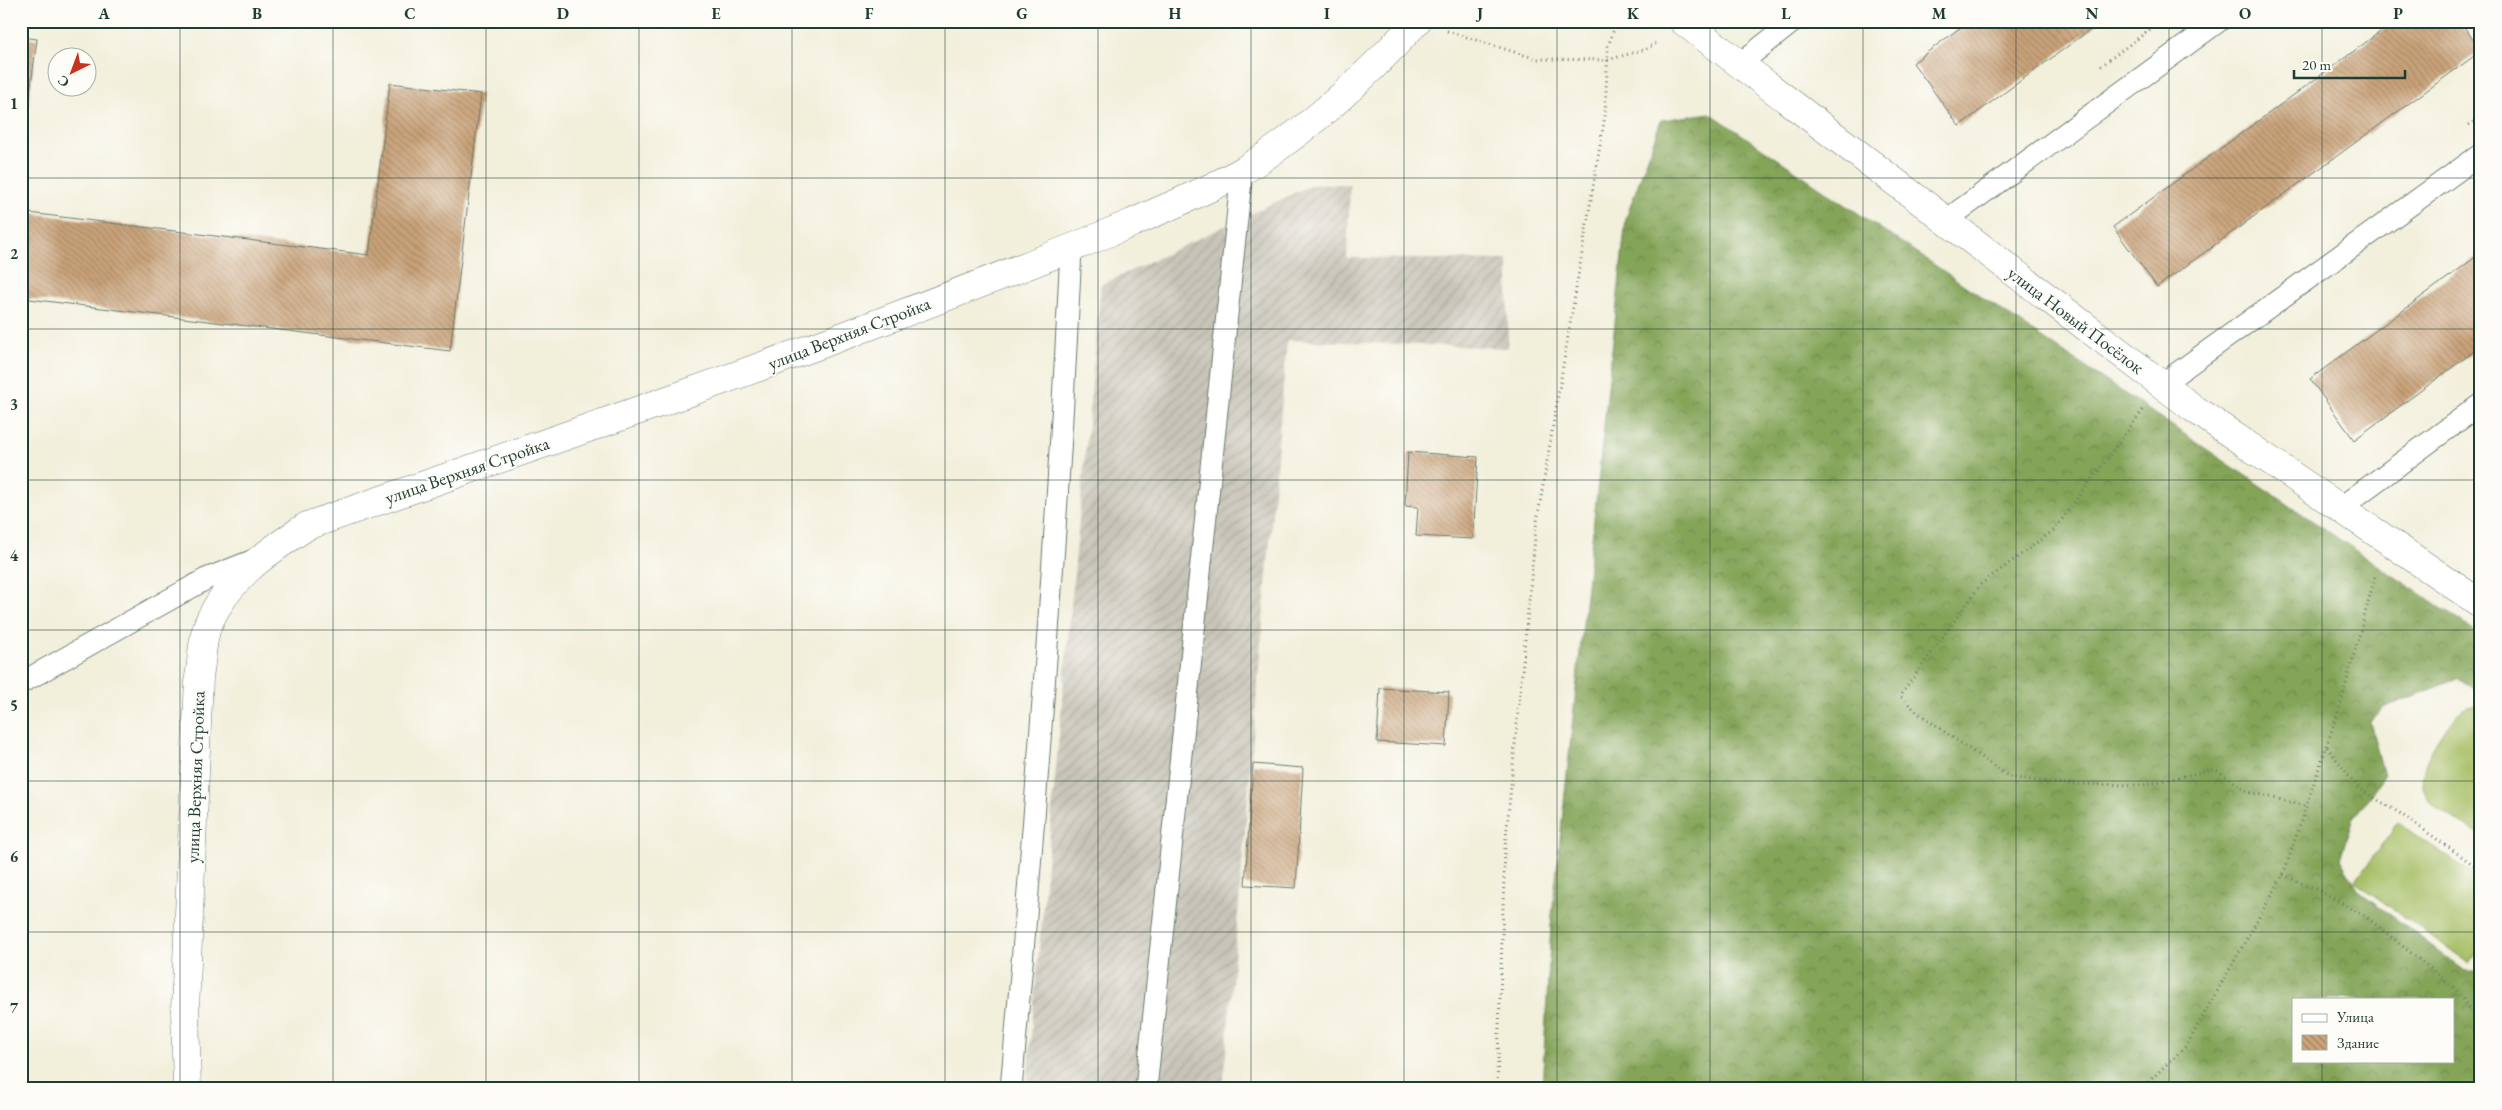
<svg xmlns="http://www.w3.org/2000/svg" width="2502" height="1110" viewBox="0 0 2502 1110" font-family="'EB Garamond',serif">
	<defs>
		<pattern id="industrial-furrows" width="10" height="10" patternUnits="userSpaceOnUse" patternTransform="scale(1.25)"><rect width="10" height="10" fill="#c8c4b8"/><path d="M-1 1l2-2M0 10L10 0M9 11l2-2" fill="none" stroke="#aba99f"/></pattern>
		<pattern id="forest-crowns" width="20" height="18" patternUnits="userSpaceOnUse" patternTransform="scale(1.25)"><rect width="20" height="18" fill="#84a459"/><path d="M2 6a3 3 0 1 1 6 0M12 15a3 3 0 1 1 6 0" fill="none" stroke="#6b874a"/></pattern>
		<pattern id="building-back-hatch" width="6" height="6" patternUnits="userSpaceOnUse" patternTransform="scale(1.25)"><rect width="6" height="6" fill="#c9a279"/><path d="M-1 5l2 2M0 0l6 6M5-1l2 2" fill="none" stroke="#a38564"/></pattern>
	</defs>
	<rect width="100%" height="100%" fill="#fdfcf7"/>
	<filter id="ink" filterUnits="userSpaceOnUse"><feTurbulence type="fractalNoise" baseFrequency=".02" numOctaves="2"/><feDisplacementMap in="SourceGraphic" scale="10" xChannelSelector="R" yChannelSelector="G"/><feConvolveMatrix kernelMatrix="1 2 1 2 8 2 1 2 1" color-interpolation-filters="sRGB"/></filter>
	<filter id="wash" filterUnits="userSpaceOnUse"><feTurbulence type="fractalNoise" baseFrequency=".0096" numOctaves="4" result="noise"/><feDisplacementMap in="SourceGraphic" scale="20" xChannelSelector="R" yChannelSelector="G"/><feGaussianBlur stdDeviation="1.12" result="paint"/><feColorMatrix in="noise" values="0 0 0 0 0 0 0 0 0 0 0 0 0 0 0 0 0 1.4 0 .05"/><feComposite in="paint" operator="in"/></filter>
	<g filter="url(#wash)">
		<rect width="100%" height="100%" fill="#f2efdb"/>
		<!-- industrial -->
		<path fill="url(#industrial-furrows)" d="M1350 184 1347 258 1508 260V348L1287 340 1223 1089H1026L1101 285 1311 185Z"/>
		<!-- forest -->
		<path fill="url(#forest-crowns)" stroke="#527046" fill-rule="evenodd" d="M1710 113 2481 635V694L2457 679 2383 708 2370 722 2384 776 2352 820 2340 859 2359 891 2465 971H2481V1089H1542L1551 925 1626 218 1661 120ZM2293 999H2453V1061H2293Z"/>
		<!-- garden -->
		<g fill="#a5bd63" stroke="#627d4c">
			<path d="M2481 706V835C2465 825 2442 815 2430 801 2407 774 2442 734 2458 713L2467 707Z"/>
			<path d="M2398 822 2481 880V946L2469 963 2355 882Z"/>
		</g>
		<g id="blocks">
			<!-- building -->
			<g fill="url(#building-back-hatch)">
				<path d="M1969 21H2102L1959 126 1913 63Z"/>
				<path d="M2395 21H2460L2481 51 2157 287 2113 227Z"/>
				<path d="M21 37 37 39 22 155H21Z"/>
				<path d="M390 83 481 94 450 351 21 298V212L369 255Z"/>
				<path d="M2481 253V346L2354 440 2310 379Z"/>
				<path d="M1408 452 1478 457 1473 539 1416 536 1418 507 1405 506Z"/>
				<path d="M1380 688 1449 692 1446 746 1377 742Z"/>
				<path d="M1253 764 1303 768 1296 888 1245 885Z"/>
			</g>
		</g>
	</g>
	<g filter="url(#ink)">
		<use href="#blocks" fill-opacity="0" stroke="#697b6e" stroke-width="1"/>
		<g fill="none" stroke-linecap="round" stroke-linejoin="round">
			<!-- service casing -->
			<g stroke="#697b6e" stroke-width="23">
				<g id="service">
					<path d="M1738 65 1794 21"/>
					<path d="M1945 221 2219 21"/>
					<path d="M2162 384 2481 154"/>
					<path d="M2340 508 2481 404"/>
					<path d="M21 683 206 579 254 560"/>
					<path d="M1011 1089C1036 809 1058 529 1071 248"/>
					<path d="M1146 1089 1242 171"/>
				</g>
			</g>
			<!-- minor casing -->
			<g stroke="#697b6e" stroke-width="29">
				<path id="minor" d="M1683 21 2193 408 2481 604"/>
			</g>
			<!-- tertiary casing -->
			<g stroke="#697b6e" stroke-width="29">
				<path id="tertiary" d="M187 1089 185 1010 199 677C202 661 202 639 208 624 229 577 266 553 307 526 503 457 701 391 896 316 975 286 1054 256 1132 223 1169 206 1208 191 1244 170 1309 130 1365 78 1417 21"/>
			</g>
			<!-- path -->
			<g stroke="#697b6e" stroke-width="3" stroke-dasharray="1 4" stroke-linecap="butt">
				<path d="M1447 31 1537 59 1608 60 1646 49 1658 42"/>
				<path d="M2101 66 2161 21"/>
				<path d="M2469 125 2481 117"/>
				<path d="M2143 410 2054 530 1981 584 1900 696 1918 713 2009 777 2065 784 2144 785 2215 769 2249 792 2306 806"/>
				<path d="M2327 747 2359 789 2398 812 2481 870"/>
				<path d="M2283 875 2322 892 2366 917 2456 989 2481 1028"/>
				<path d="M1497 1089 1505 848 1536 527 1605 116 1608 46 1617 21"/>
				<path d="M2141 1089 2186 1046 2283 875 2340 706 2376 573"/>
			</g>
			<!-- service -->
			<use href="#service" stroke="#fff" stroke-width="21"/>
			<!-- minor -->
			<use href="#minor" stroke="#fff" stroke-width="28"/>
			<!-- tertiary -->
			<use href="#tertiary" stroke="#fff" stroke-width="28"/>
		</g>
	</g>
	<!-- grid -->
	<path fill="none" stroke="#1f3d34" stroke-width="1" stroke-opacity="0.55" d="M180 21V1089M333 21V1089M486 21V1089M639 21V1089M792 21V1089M945 21V1089M1098 21V1089M1251 21V1089M1404 21V1089M1557 21V1089M1710 21V1089M1863 21V1089M2016 21V1089M2169 21V1089M2322 21V999M21 178H2481M21 329H2481M21 480H2481M21 630H2481M21 781H2481M21 932H2481M2322 1061V1089"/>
	<g text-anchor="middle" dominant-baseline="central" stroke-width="4" stroke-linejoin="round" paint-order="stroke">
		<!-- street labels -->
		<g font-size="18" fill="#1f3d34" stroke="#fdfcf7">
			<text transform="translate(2076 320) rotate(37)">улица Новый Посёлок</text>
			<text transform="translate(849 333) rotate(-21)">улица Верхняя Стройка</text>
			<text transform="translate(467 470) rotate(-19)">улица Верхняя Стройка</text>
			<text transform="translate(195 777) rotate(-88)">улица Верхняя Стройка</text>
		</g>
	</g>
	<!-- margin -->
	<rect width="2502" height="1110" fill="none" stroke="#fdfcf7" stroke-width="55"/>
	<!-- legend -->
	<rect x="2292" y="998" width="162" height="65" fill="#fdfcf7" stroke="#a4b0a9"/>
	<rect x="2302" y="1014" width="25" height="8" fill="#ffffff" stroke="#a4b0a9"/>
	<text x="2337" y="1022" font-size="15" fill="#1f3d34">Улица</text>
	<rect x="2302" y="1035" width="25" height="15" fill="url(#building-back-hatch)" stroke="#a4b0a9"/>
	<text x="2337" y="1048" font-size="15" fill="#1f3d34">Здание</text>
	<!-- north arrow -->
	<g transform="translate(72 72) rotate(222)"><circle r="24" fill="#fdfcf7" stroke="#a4b0a9"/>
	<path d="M0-4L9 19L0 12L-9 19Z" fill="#c8321e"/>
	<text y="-8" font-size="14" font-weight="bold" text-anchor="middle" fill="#1f3d34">С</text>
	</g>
	<!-- scale -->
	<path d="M2294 70v8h111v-8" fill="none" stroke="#1f3d34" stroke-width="2.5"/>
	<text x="2302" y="70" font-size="15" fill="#1f3d34" stroke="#fdfcf7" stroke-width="4" paint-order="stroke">20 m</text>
	<rect x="28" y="28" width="2446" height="1054" fill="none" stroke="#1f3d34" stroke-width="2"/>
	<g font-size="16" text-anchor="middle" font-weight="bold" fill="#1f3d34">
		<text x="104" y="19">A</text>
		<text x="257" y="19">B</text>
		<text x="410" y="19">C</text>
		<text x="563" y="19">D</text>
		<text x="716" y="19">E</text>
		<text x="869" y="19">F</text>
		<text x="1022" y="19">G</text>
		<text x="1175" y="19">H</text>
		<text x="1327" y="19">I</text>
		<text x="1480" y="19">J</text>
		<text x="1633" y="19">K</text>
		<text x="1786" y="19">L</text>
		<text x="1939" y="19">M</text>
		<text x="2092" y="19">N</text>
		<text x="2245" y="19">O</text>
		<text x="2398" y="19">P</text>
		<text x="14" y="109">1</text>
		<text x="14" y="259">2</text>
		<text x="14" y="410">3</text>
		<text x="14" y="561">4</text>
		<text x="14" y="711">5</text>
		<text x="14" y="862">6</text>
		<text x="14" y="1013">7</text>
	</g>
</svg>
